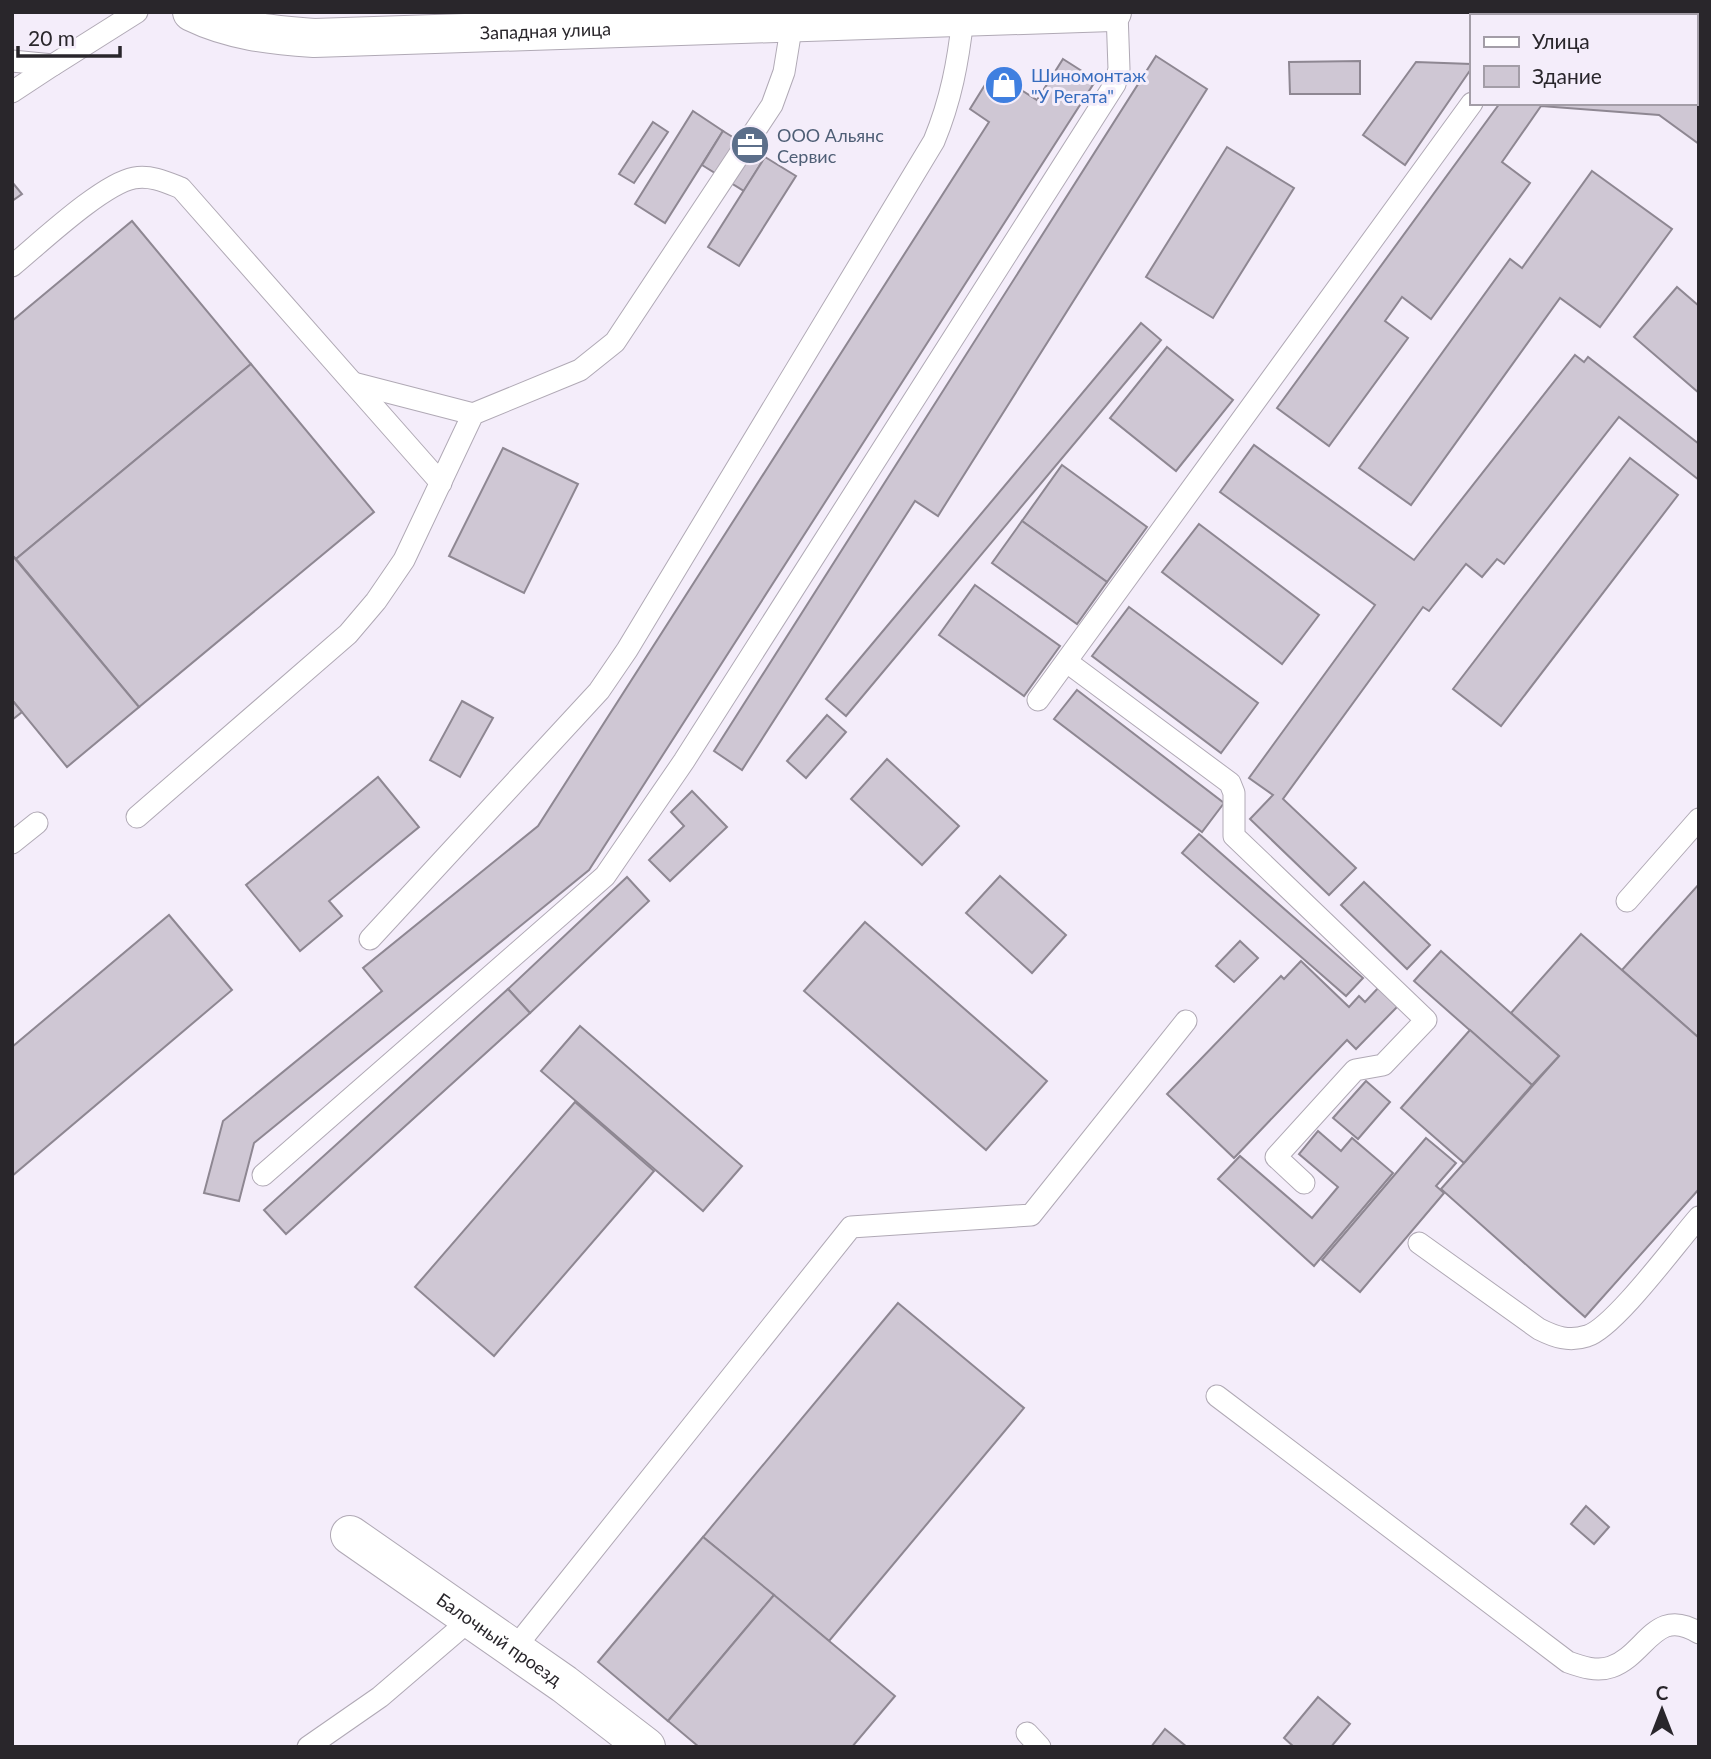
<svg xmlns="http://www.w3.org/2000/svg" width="1711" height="1759" viewBox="0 0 1711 1759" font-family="Lato,sans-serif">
	<rect width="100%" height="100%" fill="#f4edfa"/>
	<!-- building -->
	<g fill="#cfc7d4" stroke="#8e8792" stroke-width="2">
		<path d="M1156 56 1207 89 938 516 915 501 742 770 714 751Z"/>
		<path d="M1063 59 1096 80 589 870 254 1143 239 1201 204 1193 223 1121 382 991 363 968 538 826 989 122 970 109 993 72 1037 100Z"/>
		<path d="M1360 61V94H1290L1289 62Z"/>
		<path d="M1416 62 1471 64V69L1405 165 1363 135Z"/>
		<path d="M1695 97 1699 100V144L1659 115 1541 106 1502 162 1530 183 1431 319 1402 297 1385 321 1408 338 1329 446 1277 408 1500 103H1695Z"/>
		<path d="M693 111 723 131 665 223 635 204Z"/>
		<path d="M653 122 668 132 634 183 619 174Z"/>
		<path d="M723 131 765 157 744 191 702 165Z"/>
		<path d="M1227 147 1294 188 1213 318 1146 277Z"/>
		<path d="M765 157 796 176 739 266 708 247Z"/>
		<path d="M1592 171 1672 229 1600 327 1560 298 1411 505 1359 468 1510 259 1522 268Z"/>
		<path d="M12 182 22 194 12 201Z"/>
		<path d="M132 221 251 364 16 559 12 555V321Z"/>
		<path d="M1677 287 1699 306V393L1634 337Z"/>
		<path d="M1141 323 1161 340 846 716 826 699Z"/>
		<path d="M1167 347 1233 400 1176 471 1110 418Z"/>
		<path d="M1575 355 1584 362 1588 357 1699 444V480L1619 417 1504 564 1497 559 1482 577 1466 564 1429 611 1423 607 1283 799 1356 868 1329 895 1250 819 1273 795 1249 778 1375 605 1220 492 1254 445 1414 560Z"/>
		<path d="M251 364 374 512 139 707 16 559Z"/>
		<path d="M503 448 578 484 524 593 449 556Z"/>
		<path d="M1630 458 1678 495 1501 726 1453 689Z"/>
		<path d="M1062 465 1147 527 1107 582 1022 521Z"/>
		<path d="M1022 521 1107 582 1077 624 992 563Z"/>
		<path d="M1199 524 1319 615 1282 664 1162 572Z"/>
		<path d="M12 555 139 707 67 767 12 700Z"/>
		<path d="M975 585 1060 646 1024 696 939 635Z"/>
		<path d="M1129 607 1258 703 1221 753 1092 656Z"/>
		<path d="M1077 690 1224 803 1202 832 1054 719Z"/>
		<path d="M12 700 22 712 12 720Z"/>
		<path d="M462 701 493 718 460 777 430 760Z"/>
		<path d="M827 715 846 732 806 778 787 761Z"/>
		<path d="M887 759 959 826 922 865 851 799Z"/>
		<path d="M378 777 419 827 329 901 342 916 300 951 246 885Z"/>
		<path d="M692 791 727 827 670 881 649 860 684 826 671 812Z"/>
		<path d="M1199 834 1363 978 1346 996 1182 853Z"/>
		<path d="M1000 876 1066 935 1032 973 966 913Z"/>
		<path d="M627 877 649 901 530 1013 508 989Z"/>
		<path d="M1364 882 1430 945 1407 969 1341 905Z"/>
		<path d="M1699 884V1038L1622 970Z"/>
		<path d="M169 915 232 990 12 1176V1047Z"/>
		<path d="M865 922 1047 1081 986 1150 804 991Z"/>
		<path d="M1581 934 1699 1038V1189L1585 1317 1441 1189 1559 1056 1511 1013Z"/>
		<path d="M1240 941 1258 958 1234 982 1216 966Z"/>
		<path d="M1441 951 1559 1056 1532 1085 1414 981Z"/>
		<path d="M1301 961 1349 1007 1359 996 1365 1002 1379 987 1398 1006 1356 1049 1347 1040 1234 1158 1167 1094 1281 976 1284 979Z"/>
		<path d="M508 989 530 1013 286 1234 264 1210Z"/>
		<path d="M580 1026 742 1166 703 1211 541 1071Z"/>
		<path d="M1470 1030 1532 1085 1464 1163 1401 1108Z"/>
		<path d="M1366 1081 1390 1102 1358 1139 1333 1118Z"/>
		<path d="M575 1102 654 1171 494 1356 415 1287Z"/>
		<path d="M1318 1131 1341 1151 1352 1138 1393 1173 1314 1266 1218 1179 1240 1156 1312 1218 1338 1187 1299 1154Z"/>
		<path d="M1426 1138 1456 1163 1436 1186 1444 1193 1360 1292 1322 1260Z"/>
		<path d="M898 1303 1024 1408 829 1641 703 1537Z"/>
		<path d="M1586 1506 1609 1527 1594 1544 1571 1524Z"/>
		<path d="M703 1537 774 1595 668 1721 598 1662Z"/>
		<path d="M774 1595 895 1696 852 1747H699L668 1721Z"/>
		<path d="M1318 1697 1350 1724 1331 1747H1294L1284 1738Z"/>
		<path d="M1165 1729 1187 1747H1151Z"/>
	</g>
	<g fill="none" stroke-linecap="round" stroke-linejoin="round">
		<!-- service casing -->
		<g stroke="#b0a9b5" stroke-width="23">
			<g id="service">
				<path d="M1529 16 1531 12"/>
				<path d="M12 61 53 65 137 12"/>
				<path d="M12 92 53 65"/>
				<path d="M12 266C40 243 102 184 134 178 151 175 166 182 181 188L441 483"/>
				<path d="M353 383 473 414"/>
				<path d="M1067 662 1230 783 1234 793V836L1426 1020 1383 1065 1355 1070 1276 1157 1304 1183"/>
				<path d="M1038 700 1472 103"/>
				<path d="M137 817 348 634 376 601 404 560 473 414 580 370 615 342 772 105 784 72 792 23"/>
				<path d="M12 843 37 823"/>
				<path d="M1627 901 1699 819"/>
				<path d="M370 939 599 691 627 650 934 141C951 100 958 62 963 18"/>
				<path d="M263 1175 605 876 684 761 1115 84 1119 69 1117 12"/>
				<path d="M1419 1243 1539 1329C1555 1337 1569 1342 1587 1336 1614 1328 1677 1242 1699 1217"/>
				<path d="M1217 1396 1568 1662C1582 1667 1597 1672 1611 1667 1646 1655 1655 1605 1699 1633"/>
				<path d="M514 1649 851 1227 1031 1215 1186 1021"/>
				<path d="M1027 1733 1040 1747"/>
				<path d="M308 1747 380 1697 471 1619"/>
			</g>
		</g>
		<!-- minor casing -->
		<g stroke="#b0a9b5" stroke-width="40">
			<g id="minor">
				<path id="s1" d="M350 1535 564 1684 646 1747"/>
			</g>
		</g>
		<!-- tertiary casing -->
		<g stroke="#b0a9b5" stroke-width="40">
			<g id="tertiary">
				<path id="s2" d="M192 12C231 31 271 35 314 38L1112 12"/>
			</g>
		</g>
		<!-- service -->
		<use href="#service" stroke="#fff" stroke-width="21"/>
		<!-- minor -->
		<use href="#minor" stroke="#fff" stroke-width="38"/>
		<!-- tertiary -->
		<use href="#tertiary" stroke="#fff" stroke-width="38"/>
	</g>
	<!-- icons -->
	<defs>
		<g id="shop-disc" transform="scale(2.0125)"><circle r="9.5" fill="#3f7fe0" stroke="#f4edfa"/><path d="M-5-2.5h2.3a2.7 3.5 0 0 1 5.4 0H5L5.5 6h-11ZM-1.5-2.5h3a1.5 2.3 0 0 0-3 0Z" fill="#fff"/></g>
		<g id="office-disc" transform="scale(2.0125)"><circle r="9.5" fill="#5c6f8a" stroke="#f4edfa"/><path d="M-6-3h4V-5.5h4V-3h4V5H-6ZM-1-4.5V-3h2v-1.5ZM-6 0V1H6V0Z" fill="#fff"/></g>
	</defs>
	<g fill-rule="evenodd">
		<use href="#shop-disc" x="1004" y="85"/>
		<use href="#office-disc" x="750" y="145"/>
	</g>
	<g text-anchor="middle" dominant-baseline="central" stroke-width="6" stroke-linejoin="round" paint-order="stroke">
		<!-- street labels -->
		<g font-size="18" fill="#29262b" stroke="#f4edfa">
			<text stroke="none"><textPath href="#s2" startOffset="357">Западная улица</textPath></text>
			<text stroke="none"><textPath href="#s1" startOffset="182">Балочный проезд</textPath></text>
		</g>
		<!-- shop labels -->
		<g font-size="18" fill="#366cbe" stroke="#f4edfa" text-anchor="start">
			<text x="1031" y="75">Шиномонтаж<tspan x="1031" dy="21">"У Регата"</tspan></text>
		</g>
		<!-- service labels -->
		<g font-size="18" fill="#4e5e75" stroke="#f4edfa" text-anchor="start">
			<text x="777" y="135">ООО Альянс<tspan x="777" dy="21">Сервис</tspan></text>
		</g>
	</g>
	<!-- border -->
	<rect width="1711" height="1759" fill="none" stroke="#29262b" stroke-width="28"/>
	<!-- legend -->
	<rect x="1470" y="14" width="228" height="91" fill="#f4edfa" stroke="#a39da7" stroke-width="2"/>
	<rect x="1484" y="37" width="35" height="10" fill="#ffffff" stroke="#a39da7" stroke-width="2"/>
	<text x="1532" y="49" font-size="21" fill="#29262b">Улица</text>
	<rect x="1484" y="66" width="35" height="21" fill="#cfc7d4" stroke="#a39da7" stroke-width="2"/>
	<text x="1532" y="84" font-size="21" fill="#29262b">Здание</text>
	<!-- north arrow -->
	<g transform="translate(1662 1710)" stroke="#f4edfa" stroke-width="5" paint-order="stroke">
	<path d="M0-5L12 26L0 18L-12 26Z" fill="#29262b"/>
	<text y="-10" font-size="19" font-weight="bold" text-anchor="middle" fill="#29262b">С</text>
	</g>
	<!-- scale -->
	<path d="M18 46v10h102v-10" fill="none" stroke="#29262b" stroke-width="3.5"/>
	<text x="28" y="46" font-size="21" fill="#29262b" stroke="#f4edfa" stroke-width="5" paint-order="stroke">20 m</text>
</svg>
